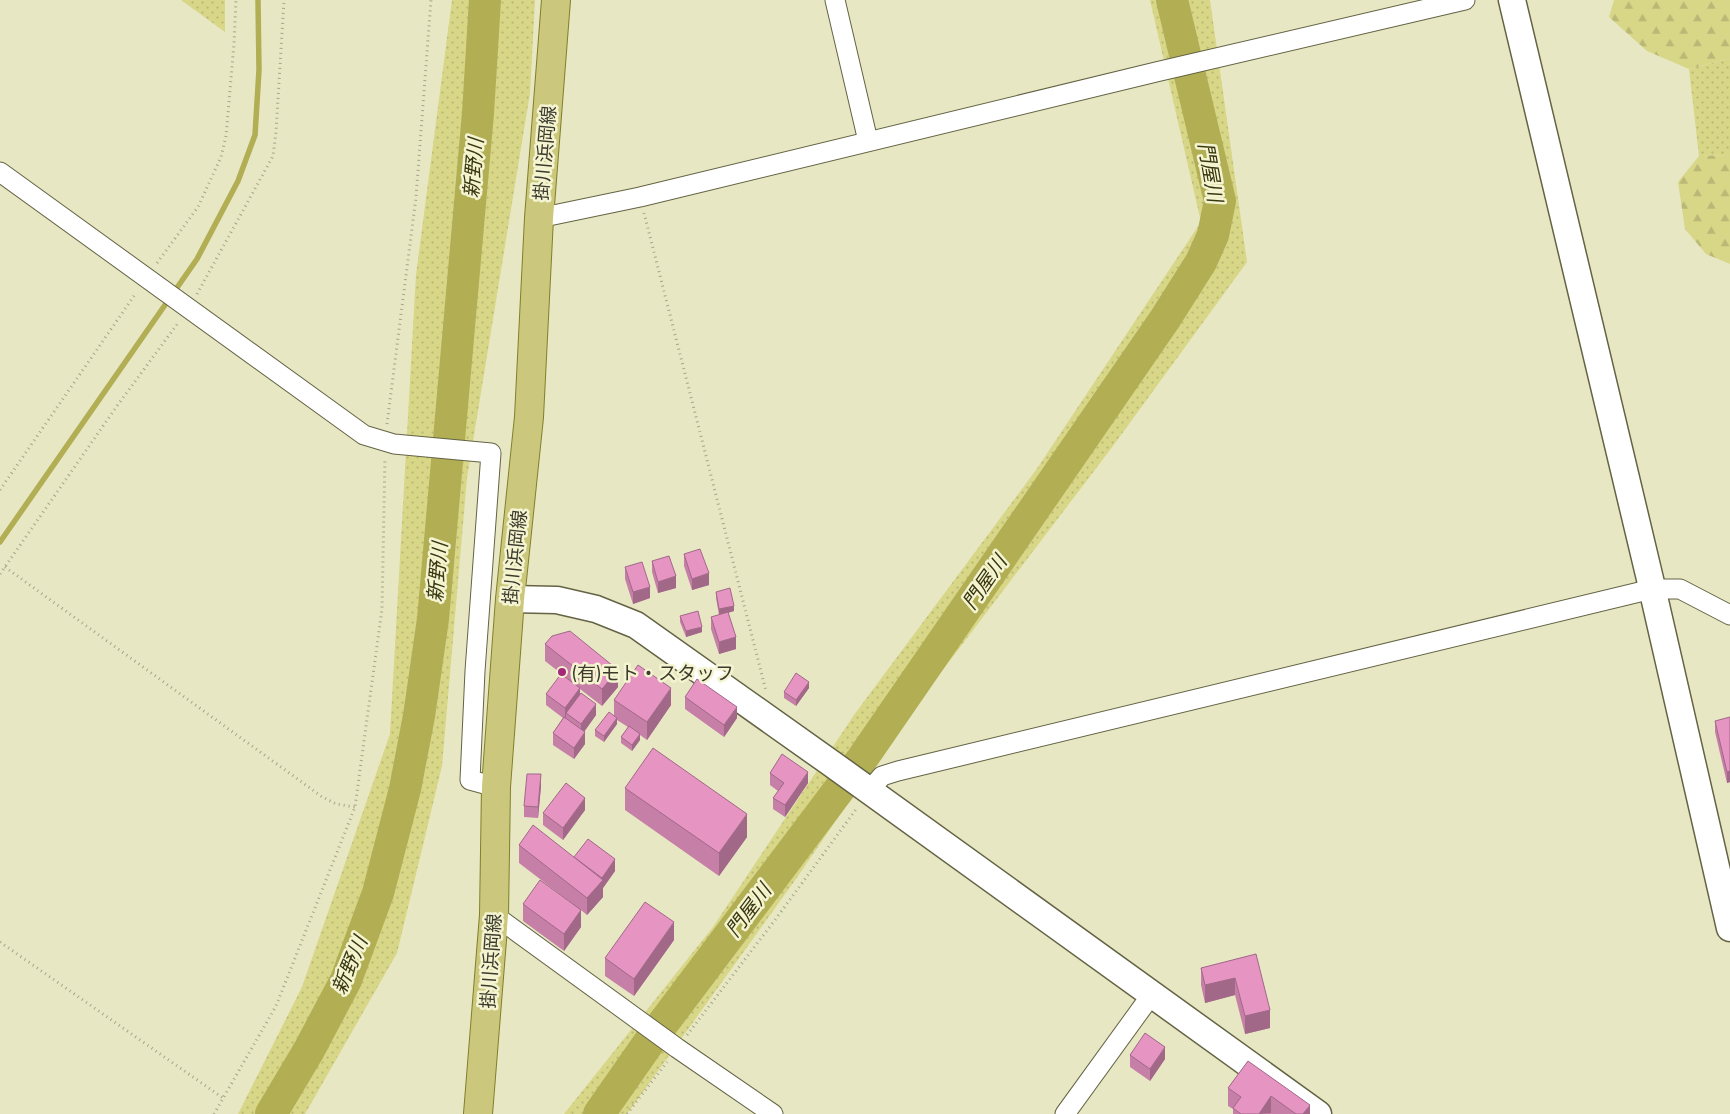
<svg xmlns="http://www.w3.org/2000/svg" width="1730" height="1114" viewBox="0 0 1730 1114" font-family="'Titillium Web','Noto Sans JP',sans-serif">
	<defs>
		<pattern id="grass-dots" width="8" height="8" patternUnits="userSpaceOnUse" patternTransform="scale(1.25)"><rect width="8" height="8" fill="#d8d687"/><path d="M2 2h.1M6 6h.1" fill="none" stroke="#bab875" stroke-width="1.8" stroke-linecap="round"/></pattern>
		<pattern id="forest-firs" width="22" height="20" patternUnits="userSpaceOnUse" patternTransform="scale(1.25)"><rect width="22" height="20" fill="#d8d687"/><path d="M5 1l3.5 6h-7zM16 11l3.5 6h-7z" fill="#bab875"/></pattern>
	</defs>
	<rect width="100%" height="100%" fill="#e7e7c4"/>
	<!-- grass -->
	<g fill="url(#grass-dots)">
		<path d="M181 0H225V32Z"/>
		<path d="M452 0H535L530 93 467 478 442 766 397 953 305 1114H238L302 987 390 734 416 275Z"/>
		<path d="M1150 0H1210L1247 262 1113 446 904 721 796 879 627 1114H564L713 927 854 715 1036 470 1201 222Z"/>
		<path d="M1730 58V155L1699 156 1689 69Z"/>
	</g>
	<!-- forest -->
	<g fill="url(#forest-firs)">
		<path d="M1614 0H1730V58L1689 69 1647 51 1609 17Z"/>
		<path d="M1730 155V264L1706 254 1685 229 1678 182 1699 156Z"/>
	</g>
	<g fill="none" stroke-linecap="round" stroke-linejoin="round">
		<!-- stream -->
		<path stroke="#b1ae54" stroke-width="5.5" d="M0 542 197 259 238 181 255 135 259 70 258 0"/>
		<!-- river -->
		<g stroke="#b1ae54" stroke-width="32">
			<path d="M271 1114 309 1050 346 980 378 893 405 789 419 716 433 619 478 113 485 0"/>
			<path d="M599 1114 652 1038 862 759 1165 319 1201 262 1213 235 1220 201 1172 0"/>
		</g>
		<!-- street casing -->
		<g stroke="#646344" stroke-width="21">
			<g id="street">
				<path d="M835 0 868 141"/>
				<path d="M0 172 364 435 394 444 491 453 475 671 470 780 496 787"/>
				<path d="M539 218 640 197 1156 72 1465 0"/>
				<path d="M869 791 882 776 898 771 1652 589H1680L1730 615"/>
				<path d="M494 915 677 1048 773 1114"/>
				<path d="M1065 1114 1152 994"/>
			</g>
		</g>
		<!-- secondary casing -->
		<g stroke="#646344" stroke-width="29">
			<g id="secondary">
				<path d="M1512 0 1650 579 1730 928"/>
				<path d="M510 599 557 600 596 609 636 625 828 761 1318 1114"/>
			</g>
		</g>
		<!-- primary casing -->
		<g stroke="#827f29" stroke-width="30">
			<path id="primary" d="M478 1114 494 915 496 787 510 599 529 417 539 218 556 0"/>
		</g>
		<!-- path -->
		<g stroke="#a5a58a" stroke-width="3" stroke-dasharray="1 4" stroke-linecap="butt">
			<path d="M644 213 766 691"/>
			<path d="M157 263 198 207 221 157 226 136 234 44 236 0"/>
			<path d="M197 294 273 156 276 132 284 0"/>
			<path d="M387 424 416 197 431 0"/>
			<path d="M0 490 136 293"/>
			<path d="M5 567 321 796 336 804 355 807"/>
			<path d="M0 574 117 406 178 323"/>
			<path d="M0 942 223 1098"/>
			<path d="M687 1035 775 920 857 808"/>
			<path d="M214 1114 276 1006 355 807 382 609 385 458"/>
			<path d="M627 1114 667 1062"/>
		</g>
		<!-- street -->
		<use href="#street" stroke="#fff" stroke-width="19"/>
		<!-- secondary -->
		<use href="#secondary" stroke="#fff" stroke-width="26"/>
		<!-- primary -->
		<use href="#primary" stroke="#cbc87d" stroke-width="28"/>
	</g>
	<!-- wall -->
	<g fill="#c67fa7">
		<path d="M684 554 709 585 692 590 684 566Z"/>
		<path d="M652 561 676 588 658 593 652 572Z"/>
		<path d="M625 567 650 598 633 604 625 579Z"/>
		<path d="M716 592 734 611 728 613 736 649 719 654 711 629V617L719 615 716 598Z"/>
		<path d="M680 616 702 632 686 637 680 622Z"/>
		<path d="M545 644 618 687 602 706 580 689V694L596 715 584 732 585 744 574 759 553 745V733L563 718 546 705V694L563 675 545 661Z"/>
		<path d="M809 688 796 706 784 698V692Z"/>
		<path d="M685 697 737 718 724 737 685 709Z"/>
		<path d="M614 700 671 705 647 740 640 735V740L632 751 621 743V737L628 727 617 720V724L604 742 595 736V730L614 716Z"/>
		<path d="M1730 717V782L1727 783 1715 732V721Z"/>
		<path d="M770 773 808 783 785 817 773 809V798L778 791 770 785Z"/>
		<path d="M541 786 538 818 524 817V806Z"/>
		<path d="M625 788 747 837 719 876 625 810Z"/>
		<path d="M585 810 563 840 543 825V813Z"/>
		<path d="M519 845 574 857 615 871 603 888V897L587 915 581 910V927L564 951 523 921V904L574 905 519 863Z"/>
		<path d="M674 940 634 996 605 976V958Z"/>
		<path d="M1256 954 1270 1028 1245 1034 1235 995 1205 1003 1201 985V968Z"/>
		<path d="M1130 1055 1165 1059 1150 1081 1130 1067Z"/>
		<path d="M1248 1061 1310 1114H1233V1109L1228 1106V1088Z"/>
	</g>
	<!-- shaded-wall -->
	<g fill="#a16888">
		<path d="M709 573V585L692 590V579Z"/>
		<path d="M676 576V588L658 593V582Z"/>
		<path d="M650 587V598L633 604V592Z"/>
		<path d="M734 606V611L719 615V609Z"/>
		<path d="M702 627V632L686 637V631Z"/>
		<path d="M736 637V649L719 654V642Z"/>
		<path d="M618 670V687L602 706V689Z"/>
		<path d="M809 682V688L796 706V700Z"/>
		<path d="M580 688V700L566 713V718L565 720V708Z"/>
		<path d="M671 688V705L647 740V722Z"/>
		<path d="M596 704V715L581 736V724Z"/>
		<path d="M737 707V718L724 737V725Z"/>
		<path d="M617 718V724L604 742V736Z"/>
		<path d="M585 732V744L574 759V748Z"/>
		<path d="M640 734V740L632 751V745Z"/>
		<path d="M1730 771V782L1727 783V772Z"/>
		<path d="M808 772V783L785 817V805Z"/>
		<path d="M541 774V786L538 818V807Z"/>
		<path d="M585 798V810L563 840V828Z"/>
		<path d="M747 814V837L719 876V853Z"/>
		<path d="M615 859V871L603 888V897L587 915V898Z"/>
		<path d="M581 910V927L564 951V934Z"/>
		<path d="M674 922V940L634 996V979Z"/>
		<path d="M1235 978V995L1205 1003V985Z"/>
		<path d="M1270 1010V1028L1245 1034V1016Z"/>
		<path d="M1165 1047V1059L1150 1081V1069Z"/>
		<path d="M1271 1096V1113L1259 1114Z"/>
		<path d="M1310 1105V1114H1303Z"/>
	</g>
	<!-- building -->
	<g fill="#e694c2" stroke="#a16888">
		<path d="M700 549 709 573 692 579 684 554Z"/>
		<path d="M669 556 676 576 658 582 652 561Z"/>
		<path d="M642 562 650 587 633 592 625 567Z"/>
		<path d="M730 588 734 606 719 609 716 592Z"/>
		<path d="M698 611 702 627 686 631 680 616Z"/>
		<path d="M728 612 736 637 719 642 711 617Z"/>
		<path d="M570 631 618 670 602 689 545 644 552 636Z"/>
		<path d="M638 665 671 688 647 722 614 700Z"/>
		<path d="M796 673 809 682 796 700 784 692Z"/>
		<path d="M561 674 580 688 565 708 546 694Z"/>
		<path d="M697 679 737 707 724 725 685 697Z"/>
		<path d="M581 693 596 704 581 724 566 713Z"/>
		<path d="M609 712 617 718 604 736 595 730Z"/>
		<path d="M564 717 585 732 574 748 553 733Z"/>
		<path d="M1730 717V771L1727 772 1715 721Z"/>
		<path d="M629 726 640 734 632 745 621 737Z"/>
		<path d="M653 748 747 814 719 853 625 788Z"/>
		<path d="M782 754 808 772 785 805 773 798 784 783 770 773Z"/>
		<path d="M527 774H541L538 807 524 806Z"/>
		<path d="M566 783 585 798 563 828 543 813Z"/>
		<path d="M533 825 603 880 587 898 519 845Z"/>
		<path d="M588 839 615 859 602 878 574 857Z"/>
		<path d="M540 880 581 910 564 934 523 904Z"/>
		<path d="M645 902 674 922 634 979 605 958Z"/>
		<path d="M1256 954 1270 1010 1245 1016 1235 978 1205 985 1201 968Z"/>
		<path d="M1145 1033 1165 1047 1150 1069 1130 1055Z"/>
		<path d="M1248 1061 1310 1105 1303 1114H1296L1271 1096 1259 1114H1241L1233 1108 1241 1097 1228 1088Z"/>
	</g>
	<!-- markers -->
	<circle fill="#a42779" stroke="#f4f4d1" stroke-width="2" cx="562" cy="672" r="5"/>
	<g text-anchor="middle" dominant-baseline="central" stroke-width="5" stroke-linejoin="round" paint-order="stroke">
		<!-- street labels -->
		<g font-size="19" fill="#3b3a2d" stroke="#f4f4d1">
			<text transform="translate(544 153) rotate(-85)">掛川浜岡線</text>
			<text transform="translate(514 557) rotate(-84)">掛川浜岡線</text>
			<text transform="translate(490 961) rotate(-86)">掛川浜岡線</text>
		</g>
		<!-- poi labels -->
		<g font-size="19" fill="#3b3a2d" stroke="#f4f4d1" text-anchor="start">
			<text x="572" y="672">(有)モト・スタッフ</text>
		</g>
		<!-- water labels -->
		<g font-size="20" font-style="italic" fill="#393710" stroke="#f4f4d1">
			<text transform="translate(473 168) rotate(-85)">新野川</text>
			<text transform="translate(1211 172) rotate(80)">門屋川</text>
			<text transform="translate(437 572) rotate(-85)">新野川</text>
			<text transform="translate(984 582) rotate(-55)">門屋川</text>
			<text transform="translate(748 910) rotate(-53)">門屋川</text>
			<text transform="translate(349 965) rotate(-67)">新野川</text>
		</g>
	</g>
</svg>
